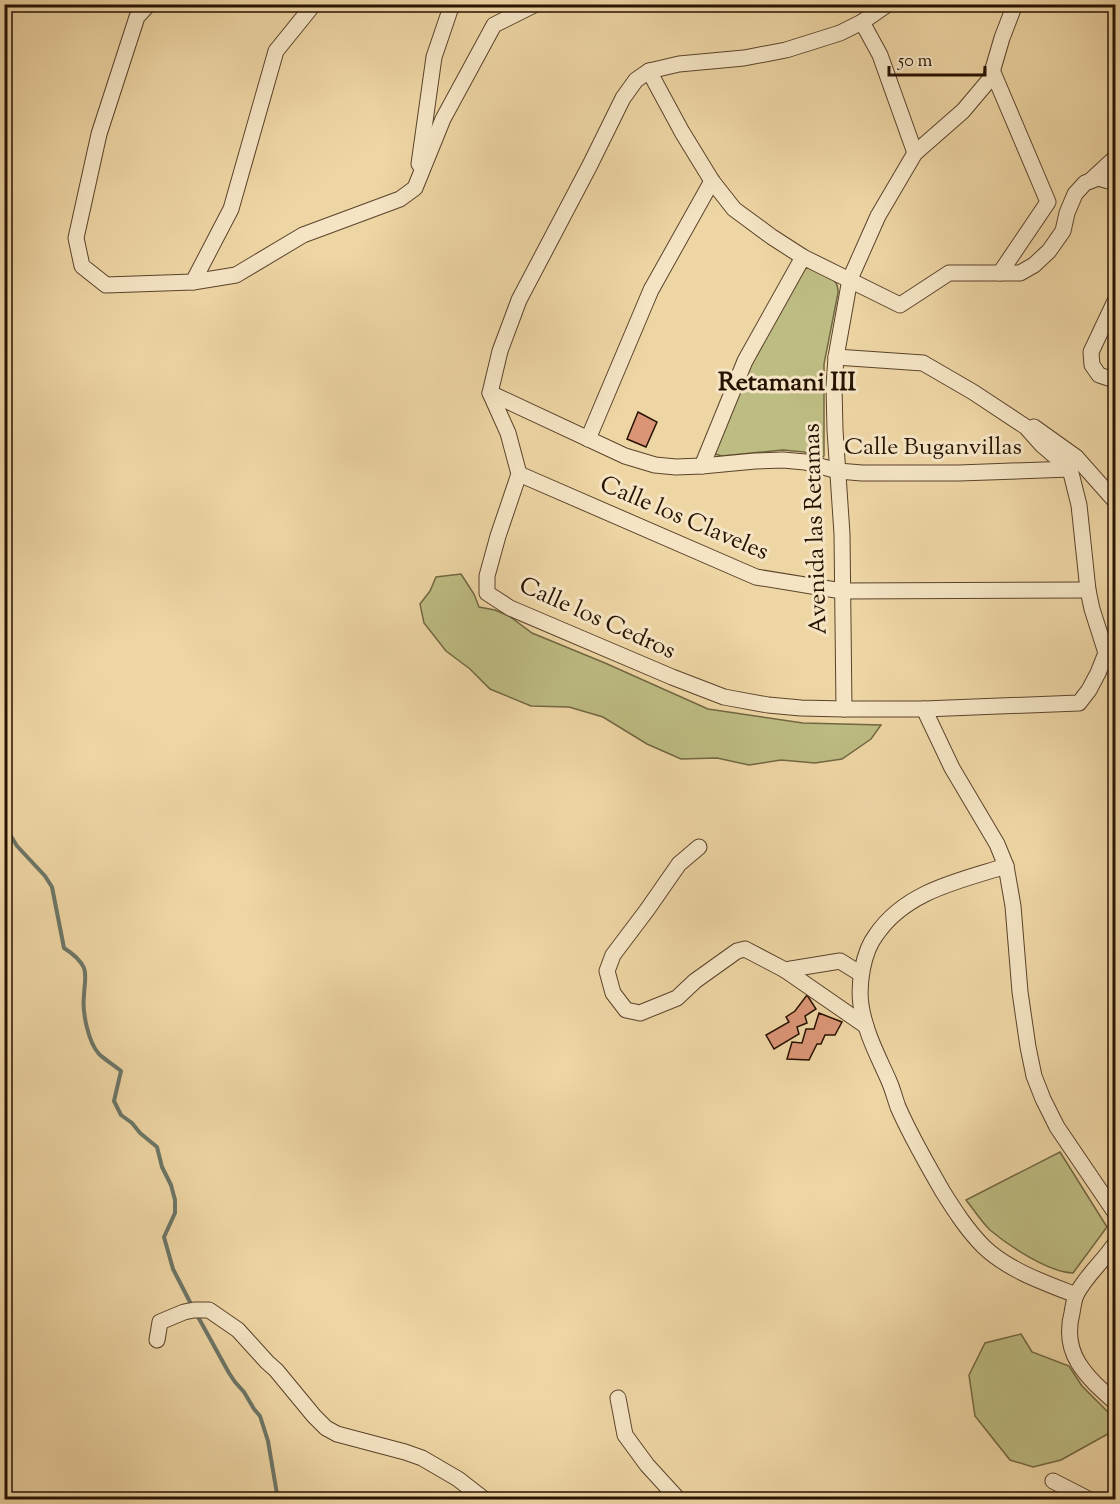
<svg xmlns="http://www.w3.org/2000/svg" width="1120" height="1504" viewBox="0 0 1120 1504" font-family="'Sorts Mill Goudy',serif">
	<rect width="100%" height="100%" fill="#eed5a4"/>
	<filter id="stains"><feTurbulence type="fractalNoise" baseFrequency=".00333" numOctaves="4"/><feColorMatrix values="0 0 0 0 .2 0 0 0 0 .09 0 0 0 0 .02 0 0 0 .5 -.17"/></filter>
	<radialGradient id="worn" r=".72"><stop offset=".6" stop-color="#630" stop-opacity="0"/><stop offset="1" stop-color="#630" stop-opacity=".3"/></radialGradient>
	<!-- green -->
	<g fill="#bdbc82" stroke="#726742" stroke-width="1.5">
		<path d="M805 268C814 268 831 276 836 283 838 286 838 290 838 293L824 364V456L823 457 804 452 783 450 722 456 715 454 714 452 750 361Z"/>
		<path d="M461 574 474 594 479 607 495 610 509 616 532 633 605 663 708 709 803 723 881 725 871 739 842 759 815 763 781 760 749 765 717 758 681 759 647 744 603 717 569 707 531 706 490 689 470 669 446 651 424 623 420 604 430 591 436 577Z"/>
		<path d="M1060 1152 1107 1227 1073 1273C1048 1272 1009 1246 990 1230 981 1221 974 1210 966 1200Z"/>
		<path d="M1021 1334 1032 1352 1069 1366 1082 1386 1115 1419V1430L1061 1460 1033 1467 1010 1460 975 1416 969 1375 985 1343Z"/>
	</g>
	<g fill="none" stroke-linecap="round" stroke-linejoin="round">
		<!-- stream -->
		<g stroke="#6c7667" stroke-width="4">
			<path d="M4 825 17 846 45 876 52 887 64 948C72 953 80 959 84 968 87 976 84 987 84 996 82 1011 88 1042 99 1054 104 1059 115 1066 121 1071L114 1101 121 1115 132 1123 140 1133 157 1147 162 1167 171 1185 175 1200V1213L164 1237 173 1269 192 1306"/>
			<path d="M197 1315 229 1373 235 1382 244 1392 254 1409 260 1416 268 1441 278 1500"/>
		</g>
	</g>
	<!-- building -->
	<g fill="#da9576" stroke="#281201" stroke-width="1.5">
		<path d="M638 412 657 422 646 447 627 439Z"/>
		<path d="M807 995 816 1009 805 1016 807 1023 797 1027 799 1034 774 1049 766 1035 789 1022 786 1017 795 1011Z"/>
		<path d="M819 1013 842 1022 835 1035H825L821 1044H817L809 1060 787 1059 792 1042 802 1043 806 1029H814Z"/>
	</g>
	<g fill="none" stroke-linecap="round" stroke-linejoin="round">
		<!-- minor casing -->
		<g stroke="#5a432a" stroke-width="17">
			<g id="minor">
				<path d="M149 4 137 17 99 134 76 238 82 266 106 285 193 282 236 275 303 235 400 199 415 188 443 119 494 25 536 4"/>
				<path d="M862 22 880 55 915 153"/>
				<path d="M992 70 1048 202 1000 273"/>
				<path d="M649 71 682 132 712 181 734 209 772 237 803 257 900 305 949 273H1020L1034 265 1049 251 1063 231 1067 213 1075 194 1085 183 1098 178 1116 183"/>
				<path d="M419 164 434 57 450 10 454 4"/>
				<path d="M1090 181 1116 157"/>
				<path d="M193 282 231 209 276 51 314 4"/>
				<path d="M1116 299 1091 352 1092 365 1099 375 1108 378H1116"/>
				<path d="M836 357 923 363 973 392 1026 427 1042 445 1070 469 1079 505 1088 590 1092 609 1106 653 1098 673 1089 690 1079 703 924 709H844L801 708 768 705 724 697 672 677 510 608 487 593V576L498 536 519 474 508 433 490 393 500 351 519 300 590 165 623 98 636 80 649 71 679 64 744 58 786 50 840 33 862 22 888 4"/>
				<path d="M490 393 625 456 655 465 676 467 702 466 755 461 783 460 805 462 838 471 862 473H959L1070 469"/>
				<path d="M1034 427 1076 457 1116 502"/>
				<path d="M588 439 651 290 712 181"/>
				<path d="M702 466 745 361 803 257"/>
				<path d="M519 474 756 577 842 591 1088 590"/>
				<path d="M844 709 842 534 835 430 834 386 836 357 850 279 878 216 915 153 963 111 990 79 1002 38 1015 4"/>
				<path d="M924 709 952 768 997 844 1006 866 1013 906 1020 992 1028 1047 1034 1076 1043 1099 1057 1127 1116 1214"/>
				<path d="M699 847 679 864 647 910 613 955 607 971 613 993 626 1010 640 1013 677 998 695 981 737 951 745 949 785 970 840 961 861 974"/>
				<path d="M1006 866C959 881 906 891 876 935 863 952 858 984 861 1005 865 1032 878 1056 889 1081 893 1090 895 1099 898 1107 911 1137 927 1164 943 1192 955 1211 967 1230 984 1247 1008 1270 1045 1283 1076 1295"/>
				<path d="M785 970 866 1026"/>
				<path d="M1116 1242C1104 1261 1086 1275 1076 1295 1074 1300 1073 1307 1072 1313 1061 1355 1087 1377 1116 1403"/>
				<path d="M157 1340 160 1322 184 1312 194 1310H209L238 1330 267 1362 276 1370 314 1416 326 1428 337 1434 405 1452 422 1458 458 1479 485 1500"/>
				<path d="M618 1398 625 1435 647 1465 679 1500"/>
				<path d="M1053 1481 1090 1500"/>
			</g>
		</g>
		<!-- minor -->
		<use href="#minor" stroke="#f4e4c4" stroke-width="15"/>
	</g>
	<g text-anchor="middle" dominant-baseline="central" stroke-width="6" stroke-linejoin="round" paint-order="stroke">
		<!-- street labels -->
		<g font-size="24" fill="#281201" stroke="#f4e4c4">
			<text x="933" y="448">Calle Buganvillas</text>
			<text transform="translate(684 519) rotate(23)">Calle los Claveles</text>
			<text transform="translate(816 529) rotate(-92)">Avenida las Retamas</text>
			<text transform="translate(597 619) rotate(24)">Calle los Cedros</text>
		</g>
		<!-- neighbourhood labels -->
		<g font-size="26" font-weight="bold" fill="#281201" stroke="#f4e4c4">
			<text x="787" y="383">Retamani III</text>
		</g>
	</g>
	<!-- margin -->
	<rect width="1120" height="1504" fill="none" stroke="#eed5a4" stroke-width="24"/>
	<rect x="6" y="6" width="1108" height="1492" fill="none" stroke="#281201" stroke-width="3"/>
	<rect x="12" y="12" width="1096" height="1480" fill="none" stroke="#281201" stroke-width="1.5"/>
	<!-- scale -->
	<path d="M889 66v9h96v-9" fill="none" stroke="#281201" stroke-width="3"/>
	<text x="898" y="66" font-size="18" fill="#281201" stroke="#f4e4c4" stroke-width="4.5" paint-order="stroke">50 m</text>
	<rect width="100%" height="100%" filter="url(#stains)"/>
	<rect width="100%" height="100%" fill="url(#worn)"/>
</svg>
